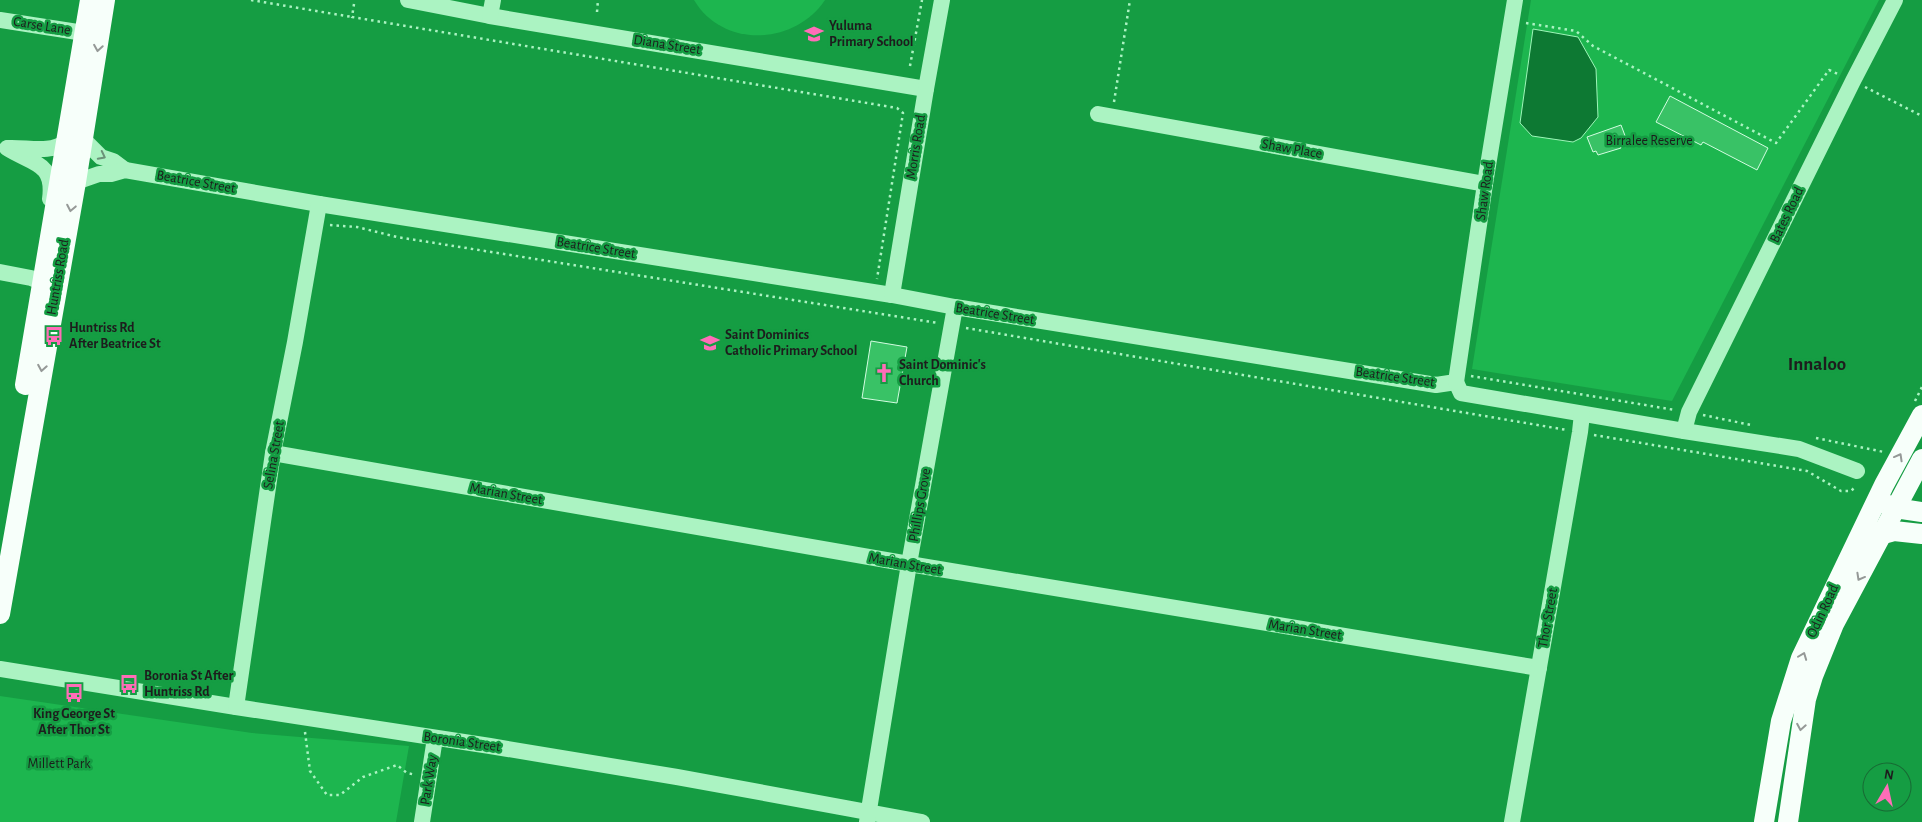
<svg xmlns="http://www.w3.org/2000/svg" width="1922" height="822" viewBox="0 0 1922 822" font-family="'Alegreya Sans',sans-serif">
	<rect width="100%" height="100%" fill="#159d43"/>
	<!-- green -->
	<g fill="#1db64f">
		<path d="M694 0H825C795 45 723 49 694 0Z"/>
		<path d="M1531 0H1879L1672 401 1472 369Z"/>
		<path d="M0 696 252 733 409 746 396 822H0Z"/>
	</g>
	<!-- water -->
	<path fill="#0d7933" stroke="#9ef6b9" d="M1533 29 1578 37 1596 69 1598 117 1581 138 1573 142 1532 136 1520 123Z"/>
	<!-- building -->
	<g fill="#39c266" stroke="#d3fde1">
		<path d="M1670 96 1768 148 1757 170 1703 142 1701 145 1656 122Z"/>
		<path d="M1621 125 1627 141 1620 144 1621 148 1598 155 1596 151 1593 152 1587 137Z"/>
		<path d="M871 341 907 347 897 403 862 398Z"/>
	</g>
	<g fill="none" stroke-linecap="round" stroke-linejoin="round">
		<!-- path -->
		<g stroke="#abf3c2" stroke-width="2.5" stroke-dasharray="2.5 4" stroke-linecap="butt">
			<path d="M251 0 352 17"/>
			<path d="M354 4 352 17 897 108 903 113 877 279"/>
			<path d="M597 12 598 0"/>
			<path d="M1526 23 1576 31 1593 46 1776 143 1829 70 1840 75"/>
			<path d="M910 66 922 0"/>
			<path d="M1865 87 1922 116"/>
			<path d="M1114 102 1130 0"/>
			<path d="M330 225 357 227 397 237 938 323"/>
			<path d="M966 328 1567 430"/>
			<path d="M1471 376 1675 410"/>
			<path d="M1915 401 1922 387"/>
			<path d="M1703 415 1751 425"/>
			<path d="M1594 435 1807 471 1841 491H1851L1856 486"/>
			<path d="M1816 438 1884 452"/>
			<path d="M305 732 310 771 327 795H340L363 777 397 765 407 773 416 775"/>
		</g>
		<!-- minor -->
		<g stroke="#abf3c2" stroke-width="16">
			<path d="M408 0 490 16 926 89"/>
			<path d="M490 16 493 0"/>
			<path d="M0 20 84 33"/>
			<path d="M1098 114 1485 184"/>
			<path d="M83 139 101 157 113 161 125 170"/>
			<path d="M7 148C32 164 55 162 50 199"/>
			<path d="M8 148C28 147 49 154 66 142"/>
			<path d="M76 182 99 174H111L125 170 319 204 892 295 955 307 1436 385 1456 382"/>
			<path d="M0 272 31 278 42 282"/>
			<path d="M892 295 926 89 942 0"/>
			<path d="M1456 382 1461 393 1684 431 1799 449 1857 471"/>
			<path d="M1456 382 1485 184 1515 0"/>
			<path d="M1684 431 1689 412 1853 81 1895 0"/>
			<path d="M273 453 909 564 1539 668"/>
			<path d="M0 669 236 707 490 746 677 777 922 822"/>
			<path d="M236 707 273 453 295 342 319 204"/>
			<path d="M422 822 435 738"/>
			<path d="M867 822 909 564 955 307"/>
			<path d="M1512 822 1580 432 1582 414"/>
		</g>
		<!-- major -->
		<g stroke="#f7fffa" stroke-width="20">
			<path d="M25 385 90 0"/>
			<path d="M1883 503 1895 508 1922 512"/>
			<path d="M1875 531 1883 534 1894 531 1922 534"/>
			<path d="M0 614 76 182 105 0"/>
			<path d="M1764 822 1781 721 1801 658 1884 485 1922 415"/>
			<path d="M1788 822 1806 699 1813 676 1834 624 1922 459"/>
		</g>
	</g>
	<!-- one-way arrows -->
	<defs><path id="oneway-chevron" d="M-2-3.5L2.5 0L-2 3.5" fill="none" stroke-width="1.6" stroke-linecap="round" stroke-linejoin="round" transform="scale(1.25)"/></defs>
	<g stroke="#959997">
		<use href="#oneway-chevron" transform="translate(98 48) rotate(99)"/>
		<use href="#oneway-chevron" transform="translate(71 208) rotate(101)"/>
		<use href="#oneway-chevron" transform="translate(42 368) rotate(100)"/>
		<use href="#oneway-chevron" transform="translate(1899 457) rotate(-61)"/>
		<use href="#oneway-chevron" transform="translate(1860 577) rotate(119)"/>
		<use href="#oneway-chevron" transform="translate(1803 656) rotate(-69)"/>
		<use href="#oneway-chevron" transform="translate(1801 727) rotate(100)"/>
	</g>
	<use stroke="#6b9378" href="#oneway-chevron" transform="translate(102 156) rotate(27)"/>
	<!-- icons -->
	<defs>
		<g id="school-bare" transform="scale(1.5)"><path d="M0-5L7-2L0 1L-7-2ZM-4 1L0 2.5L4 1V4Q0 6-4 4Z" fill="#ff6db8" stroke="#159d43" stroke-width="2.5" paint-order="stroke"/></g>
		<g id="bus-bare" transform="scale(1.5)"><path d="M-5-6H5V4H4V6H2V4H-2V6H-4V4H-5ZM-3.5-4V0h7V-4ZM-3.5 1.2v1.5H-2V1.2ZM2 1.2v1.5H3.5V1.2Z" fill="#ff6db8" stroke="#159d43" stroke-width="2.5" paint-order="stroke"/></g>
		<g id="church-bare" transform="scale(1.5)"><path d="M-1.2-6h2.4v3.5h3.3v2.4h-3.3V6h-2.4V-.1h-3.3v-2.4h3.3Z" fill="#ff6db8" stroke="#159d43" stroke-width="2.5" paint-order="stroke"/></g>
	</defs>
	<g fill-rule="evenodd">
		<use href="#school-bare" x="814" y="34"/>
		<use href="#bus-bare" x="54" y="336"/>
		<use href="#school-bare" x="710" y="343"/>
		<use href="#church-bare" x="884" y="373"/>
		<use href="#bus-bare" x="129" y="684"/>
		<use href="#bus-bare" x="74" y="693"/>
	</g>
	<g text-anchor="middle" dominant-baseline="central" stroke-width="5" stroke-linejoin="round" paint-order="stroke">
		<!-- street labels -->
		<g font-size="14" fill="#1d1d1d" stroke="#159d43">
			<text transform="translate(42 26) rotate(9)">Carse Lane</text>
			<text transform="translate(667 45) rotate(9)">Diana Street</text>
			<text transform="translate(916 147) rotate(-81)">Morris Road</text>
			<text transform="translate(1292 149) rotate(10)">Shaw Place</text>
			<text transform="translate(196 182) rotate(10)">Beatrice Street</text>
			<text transform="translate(1485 191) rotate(-82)">Shaw Road</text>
			<text transform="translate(1787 215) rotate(-64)">Bates Road</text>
			<text transform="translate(596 248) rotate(9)">Beatrice Street</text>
			<text transform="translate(58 277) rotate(-80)">Huntriss Road</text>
			<text transform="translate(995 314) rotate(9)">Beatrice Street</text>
			<text transform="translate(1395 377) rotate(8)">Beatrice Street</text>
			<text transform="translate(274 455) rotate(-80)">Selina Street</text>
			<text transform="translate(506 494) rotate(10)">Marian Street</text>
			<text transform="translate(920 505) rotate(-80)">Phillips Grove</text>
			<text transform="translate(905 564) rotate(10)">Marian Street</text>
			<text transform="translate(1823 611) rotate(-65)">Odin Road</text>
			<text transform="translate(1548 618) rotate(-80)">Thor Street</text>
			<text transform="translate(1305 630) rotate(9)">Marian Street</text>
			<text transform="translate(462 742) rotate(8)">Boronia Street</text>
			<text transform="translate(429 780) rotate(-81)">Park Way</text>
		</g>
		<!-- poi labels -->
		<g font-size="14" font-weight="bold" fill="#1d1d1d" stroke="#159d43" text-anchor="start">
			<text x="829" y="26">Yuluma<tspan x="829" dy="16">Primary School</tspan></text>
			<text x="69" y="328">Huntriss Rd<tspan x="69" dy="16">After Beatrice St</tspan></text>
			<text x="725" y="335">Saint Dominics<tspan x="725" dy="16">Catholic Primary School</tspan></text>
			<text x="899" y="365">Saint Dominic's<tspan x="899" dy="16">Church</tspan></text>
			<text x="144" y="676">Boronia St After<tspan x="144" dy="16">Huntriss Rd</tspan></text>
			<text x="74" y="714" text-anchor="middle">King George St<tspan x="74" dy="16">After Thor St</tspan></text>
		</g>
		<!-- park labels -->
		<g font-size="14" fill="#1b1d1b" stroke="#159d43">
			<text x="1649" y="141">Birralee Reserve</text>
			<text x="59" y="764">Millett Park</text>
		</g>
		<!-- district labels -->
		<g font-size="19" font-weight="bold" fill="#1d1d1d" stroke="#159d43">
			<text x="1817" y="364">Innaloo</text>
		</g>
	</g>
	<!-- north arrow -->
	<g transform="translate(1887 787) rotate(9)"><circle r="24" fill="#159d43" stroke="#186a34"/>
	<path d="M0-4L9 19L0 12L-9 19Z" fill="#ff6db8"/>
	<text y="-8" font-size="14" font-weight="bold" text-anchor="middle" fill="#1d1d1d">N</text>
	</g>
</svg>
